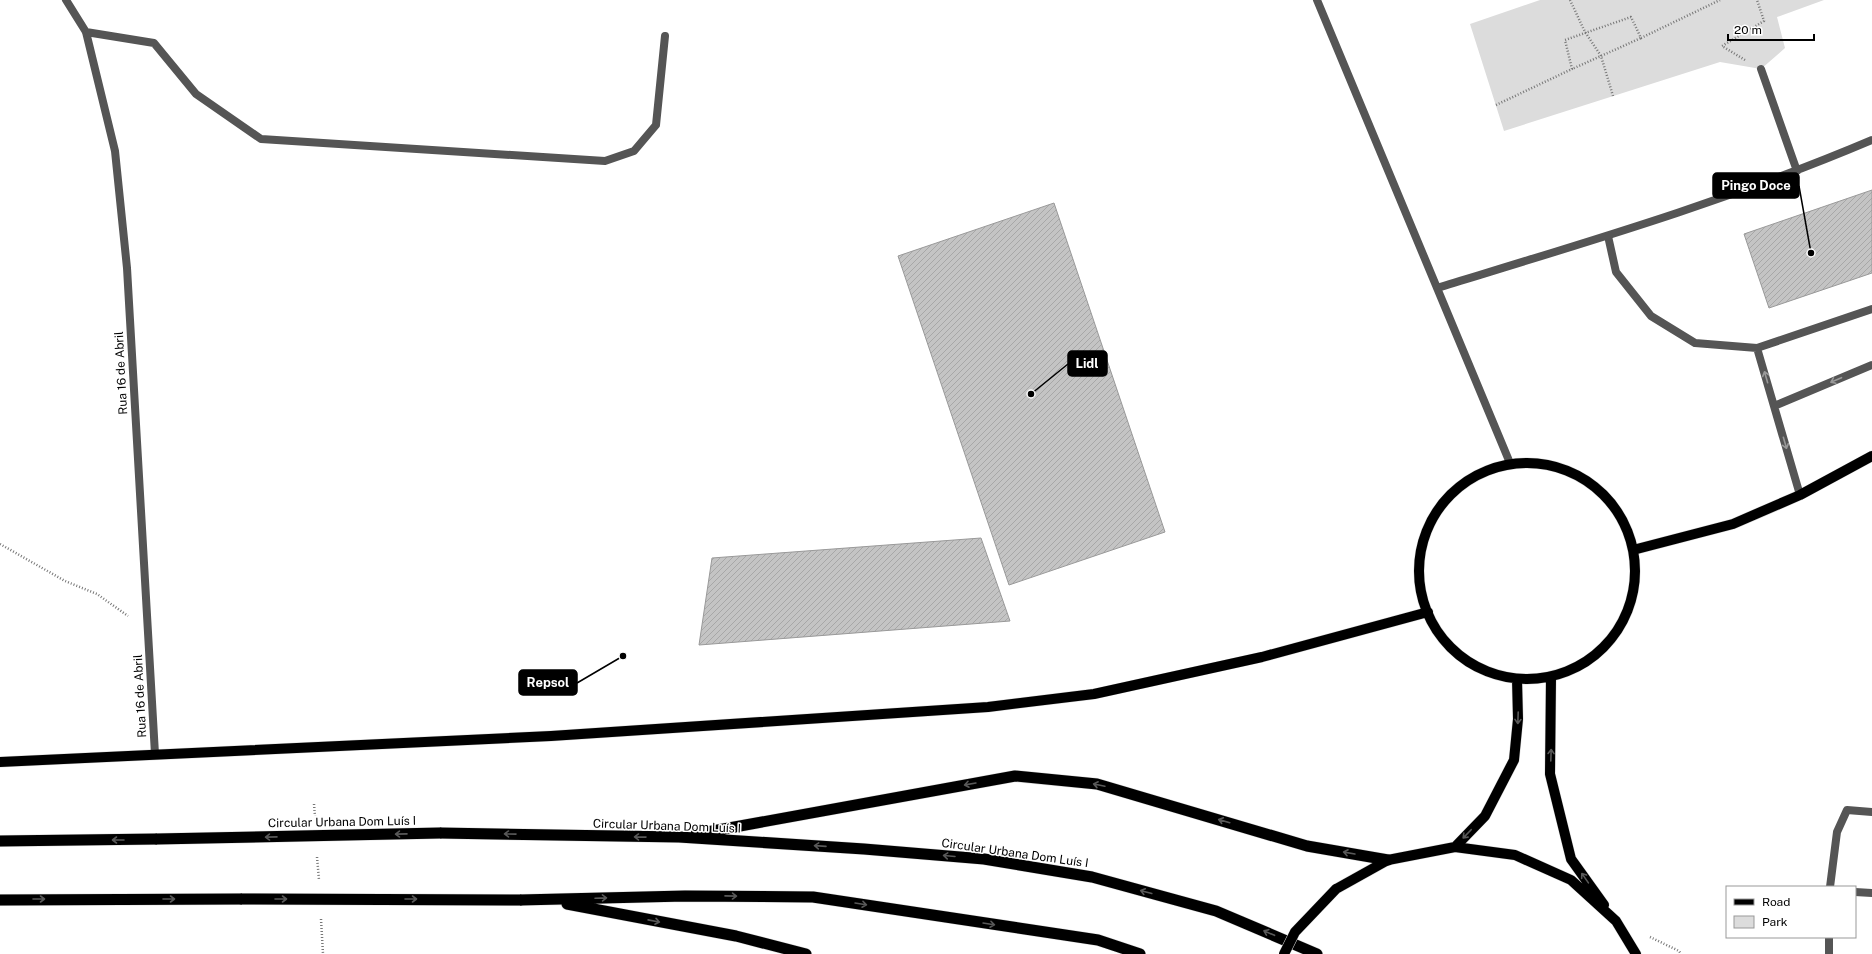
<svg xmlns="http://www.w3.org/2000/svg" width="1872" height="954" font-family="'Public Sans',sans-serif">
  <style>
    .green { fill: #dcdcdc }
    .building { fill: url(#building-hatch); stroke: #999 }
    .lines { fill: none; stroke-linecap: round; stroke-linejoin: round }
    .primary-casing { stroke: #dbdbdb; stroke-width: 11 }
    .trunk-casing { stroke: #dbdbdb; stroke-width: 12 }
    .path { stroke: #777; stroke-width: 2.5; stroke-dasharray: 1 2; stroke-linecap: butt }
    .service { stroke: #555; stroke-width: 8 }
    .minor { stroke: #555; stroke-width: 8 }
    .primary { stroke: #000; stroke-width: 10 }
    .trunk { stroke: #000; stroke-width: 11 }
    .primary-bridge-casing { stroke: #dbdbdb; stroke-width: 11; stroke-linecap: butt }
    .trunk-bridge-casing { stroke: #dbdbdb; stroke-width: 12; stroke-linecap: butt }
    .primary-bridge { stroke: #000; stroke-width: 10 }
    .trunk-bridge { stroke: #000; stroke-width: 11 }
    .oneway { stroke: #999 }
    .oneway2 { stroke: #595959 }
    .labels { text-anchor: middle; stroke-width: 3; stroke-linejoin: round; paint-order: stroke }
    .street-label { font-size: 12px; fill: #000; stroke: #fff }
    .leader { fill: none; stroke: #000; stroke-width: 1.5 }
    .callout-dot { fill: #000; stroke: #fff; stroke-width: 1.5 }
    .callout { fill: #000; stroke: #000; stroke-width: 1.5 }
    .callout-label { font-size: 13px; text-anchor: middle; font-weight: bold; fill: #fff }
  </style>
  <defs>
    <pattern id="building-hatch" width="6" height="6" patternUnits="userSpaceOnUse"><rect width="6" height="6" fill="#c4c4c4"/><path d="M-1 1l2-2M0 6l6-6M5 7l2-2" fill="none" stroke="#a7a7a7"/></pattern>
  </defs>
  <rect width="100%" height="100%" fill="#fff"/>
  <!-- green -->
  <path class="green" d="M1540,0h284l-47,17 8,31 -24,21 -41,-7 -216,69 -34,-107z"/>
  <!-- building -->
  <path class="building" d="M1872,190v83l-103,35 -25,-74z
    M1054,203l111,329 -156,53 -111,-329z
    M981,538l29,83 -311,24 13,-87z"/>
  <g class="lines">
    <!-- primary casing -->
    <g class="primary-casing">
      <path id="primary" d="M1419 571a108 108 0 1 1 216 0a108 108 0 1 1-216 0Z
        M1633,550l100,-26 67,-29 72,-39
        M1551,677l-1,97 21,85 33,46
        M0,762l551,-26 437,-29 106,-13 168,-37 166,-45
        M1455,847l30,-31 29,-56 4,-41 -1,-40
        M1336,889l52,-29 67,-13 60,8 56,25 45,41 20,33"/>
    </g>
    <!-- trunk casing -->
    <g class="trunk-casing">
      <path id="trunk" d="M440,833l239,4 185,12 120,10 108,18 124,34 101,43
        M696,834l319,-58 82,8 210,62 81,14
        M0,841l157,-2
        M0,900l242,-1
        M520,900l165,-4 128,1 285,43 42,14
        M567,904l169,32 70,18"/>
    </g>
    <!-- path -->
    <path class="path" d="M1570,0l15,32 16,24 -29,13
      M1745,60l-23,-14 42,-25 -7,-21
      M1613,96l-12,-40 40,-18
      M1496,105l76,-36 -7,-29 66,-23 10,21 79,-38
      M0,544l65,37 32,13 31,22
      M314,804l1,12
      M317,857l2,23
      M321,919l2,35
      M1650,937l29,14 2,3"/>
    <!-- service -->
    <path class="service" d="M1608,236l8,36 35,44 44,27 62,5 115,-39
      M1757,348l43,147
      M1774,406l98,-41
      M1830,887l7,-55 10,-22 25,2
      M1855,892l17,1
      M1829,937v17"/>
    <!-- minor -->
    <path class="minor" d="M66,0l20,32 29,119 12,117 28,486
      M1317,0l193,463
      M86,32l68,11 42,51 65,45 344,22 29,-10 22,-26 9,-89
      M1761,69l36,102
      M1437,288c147,-45 294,-88 435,-148"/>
    <!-- primary -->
    <use href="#primary" class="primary"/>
    <!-- trunk -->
    <use href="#trunk" class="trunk"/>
    <!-- primary-bridge casing -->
    <g class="primary-bridge-casing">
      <path id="primary-bridge" d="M1284,954l11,-22 41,-43"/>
    </g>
    <!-- trunk-bridge casing -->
    <g class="trunk-bridge-casing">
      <path id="trunk-bridge" d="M157,839l283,-6
        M242,899l278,1"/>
    </g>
    <!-- primary-bridge -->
    <use href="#primary-bridge" class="primary-bridge"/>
    <!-- trunk-bridge -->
    <use href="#trunk-bridge" class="trunk-bridge"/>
  </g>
  <!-- one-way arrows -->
  <defs><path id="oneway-shaft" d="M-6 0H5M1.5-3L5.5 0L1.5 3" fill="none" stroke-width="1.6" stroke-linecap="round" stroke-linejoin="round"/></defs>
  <g class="oneway">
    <use href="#oneway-shaft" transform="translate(1766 377) rotate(-106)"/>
    <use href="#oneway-shaft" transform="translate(1836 380) rotate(157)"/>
    <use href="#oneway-shaft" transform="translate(1785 443) rotate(74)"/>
  </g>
  <g class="oneway2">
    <use href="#oneway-shaft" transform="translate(1518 718) rotate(92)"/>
    <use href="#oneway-shaft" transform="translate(1551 755) rotate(-88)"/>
    <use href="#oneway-shaft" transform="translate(970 784) rotate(170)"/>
    <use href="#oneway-shaft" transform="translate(1099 785) rotate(-168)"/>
    <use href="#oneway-shaft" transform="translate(1224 821) rotate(-164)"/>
    <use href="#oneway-shaft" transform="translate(401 834) rotate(179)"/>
    <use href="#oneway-shaft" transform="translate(510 834) rotate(-179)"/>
    <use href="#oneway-shaft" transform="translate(1467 834) rotate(134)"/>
    <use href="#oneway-shaft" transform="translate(271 837) rotate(179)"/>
    <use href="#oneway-shaft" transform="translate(640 837) rotate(-179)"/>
    <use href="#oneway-shaft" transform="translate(118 840) rotate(180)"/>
    <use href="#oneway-shaft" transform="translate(820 846) rotate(-176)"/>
    <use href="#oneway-shaft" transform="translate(1349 853) rotate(-170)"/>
    <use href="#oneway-shaft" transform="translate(949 856) rotate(-175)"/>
    <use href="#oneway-shaft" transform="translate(1585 878) rotate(-125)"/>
    <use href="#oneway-shaft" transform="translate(1146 892) rotate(-165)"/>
    <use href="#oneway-shaft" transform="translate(731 896) rotate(1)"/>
    <use href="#oneway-shaft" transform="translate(601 898) rotate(-2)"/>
    <use href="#oneway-shaft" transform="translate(39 899)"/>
    <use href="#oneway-shaft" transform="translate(169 899)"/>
    <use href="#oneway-shaft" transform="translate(281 899)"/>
    <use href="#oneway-shaft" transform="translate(411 899)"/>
    <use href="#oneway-shaft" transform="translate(861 904) rotate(9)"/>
    <use href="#oneway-shaft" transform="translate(654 921) rotate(11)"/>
    <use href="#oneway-shaft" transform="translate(989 924) rotate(9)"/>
    <use href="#oneway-shaft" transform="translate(1269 933) rotate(-157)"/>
  </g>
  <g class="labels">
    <!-- street labels -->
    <g class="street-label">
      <text transform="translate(121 373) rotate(-93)" y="4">Rua 16 de Abril</text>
      <text transform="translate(140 696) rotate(-93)" y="4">Rua 16 de Abril</text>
      <text transform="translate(342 822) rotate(-1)" y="4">Circular Urbana Dom Luís I</text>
      <text transform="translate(667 826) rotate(2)" y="4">Circular Urbana Dom Luís I</text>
      <text transform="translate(1015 853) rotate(8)" y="4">Circular Urbana Dom Luís I</text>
    </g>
  </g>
  <!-- callouts -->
  <path class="leader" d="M1811 253L1799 186M1031 394L1068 364M623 656L577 683"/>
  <g class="callout-dot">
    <circle cx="1811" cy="253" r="4"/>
    <circle cx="1031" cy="394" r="4"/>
    <circle cx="623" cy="656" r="4"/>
  </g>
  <g class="callout">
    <rect x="1713" y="173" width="86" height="25" rx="4"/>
    <rect x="1068" y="351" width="39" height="25" rx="4"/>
    <rect x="519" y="670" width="58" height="25" rx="4"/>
  </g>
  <g class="callout-label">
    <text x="1756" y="190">Pingo Doce</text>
    <text x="1087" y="368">Lidl</text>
    <text x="548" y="687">Repsol</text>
  </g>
  <!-- legend -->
  <rect x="1726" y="886" width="130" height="52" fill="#ffffff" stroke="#999999"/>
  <rect x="1734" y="899" width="20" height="6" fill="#000000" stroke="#999999"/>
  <text x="1762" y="906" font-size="12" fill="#000000">Road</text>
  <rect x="1734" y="916" width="20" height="12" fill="#dcdcdc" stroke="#999999"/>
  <text x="1762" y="926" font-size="12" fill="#000000">Park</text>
  <!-- scale -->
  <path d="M1728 34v6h86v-6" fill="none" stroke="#000000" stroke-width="2"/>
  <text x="1734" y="34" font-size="12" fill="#000000" stroke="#ffffff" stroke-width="3" paint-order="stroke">20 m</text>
</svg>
